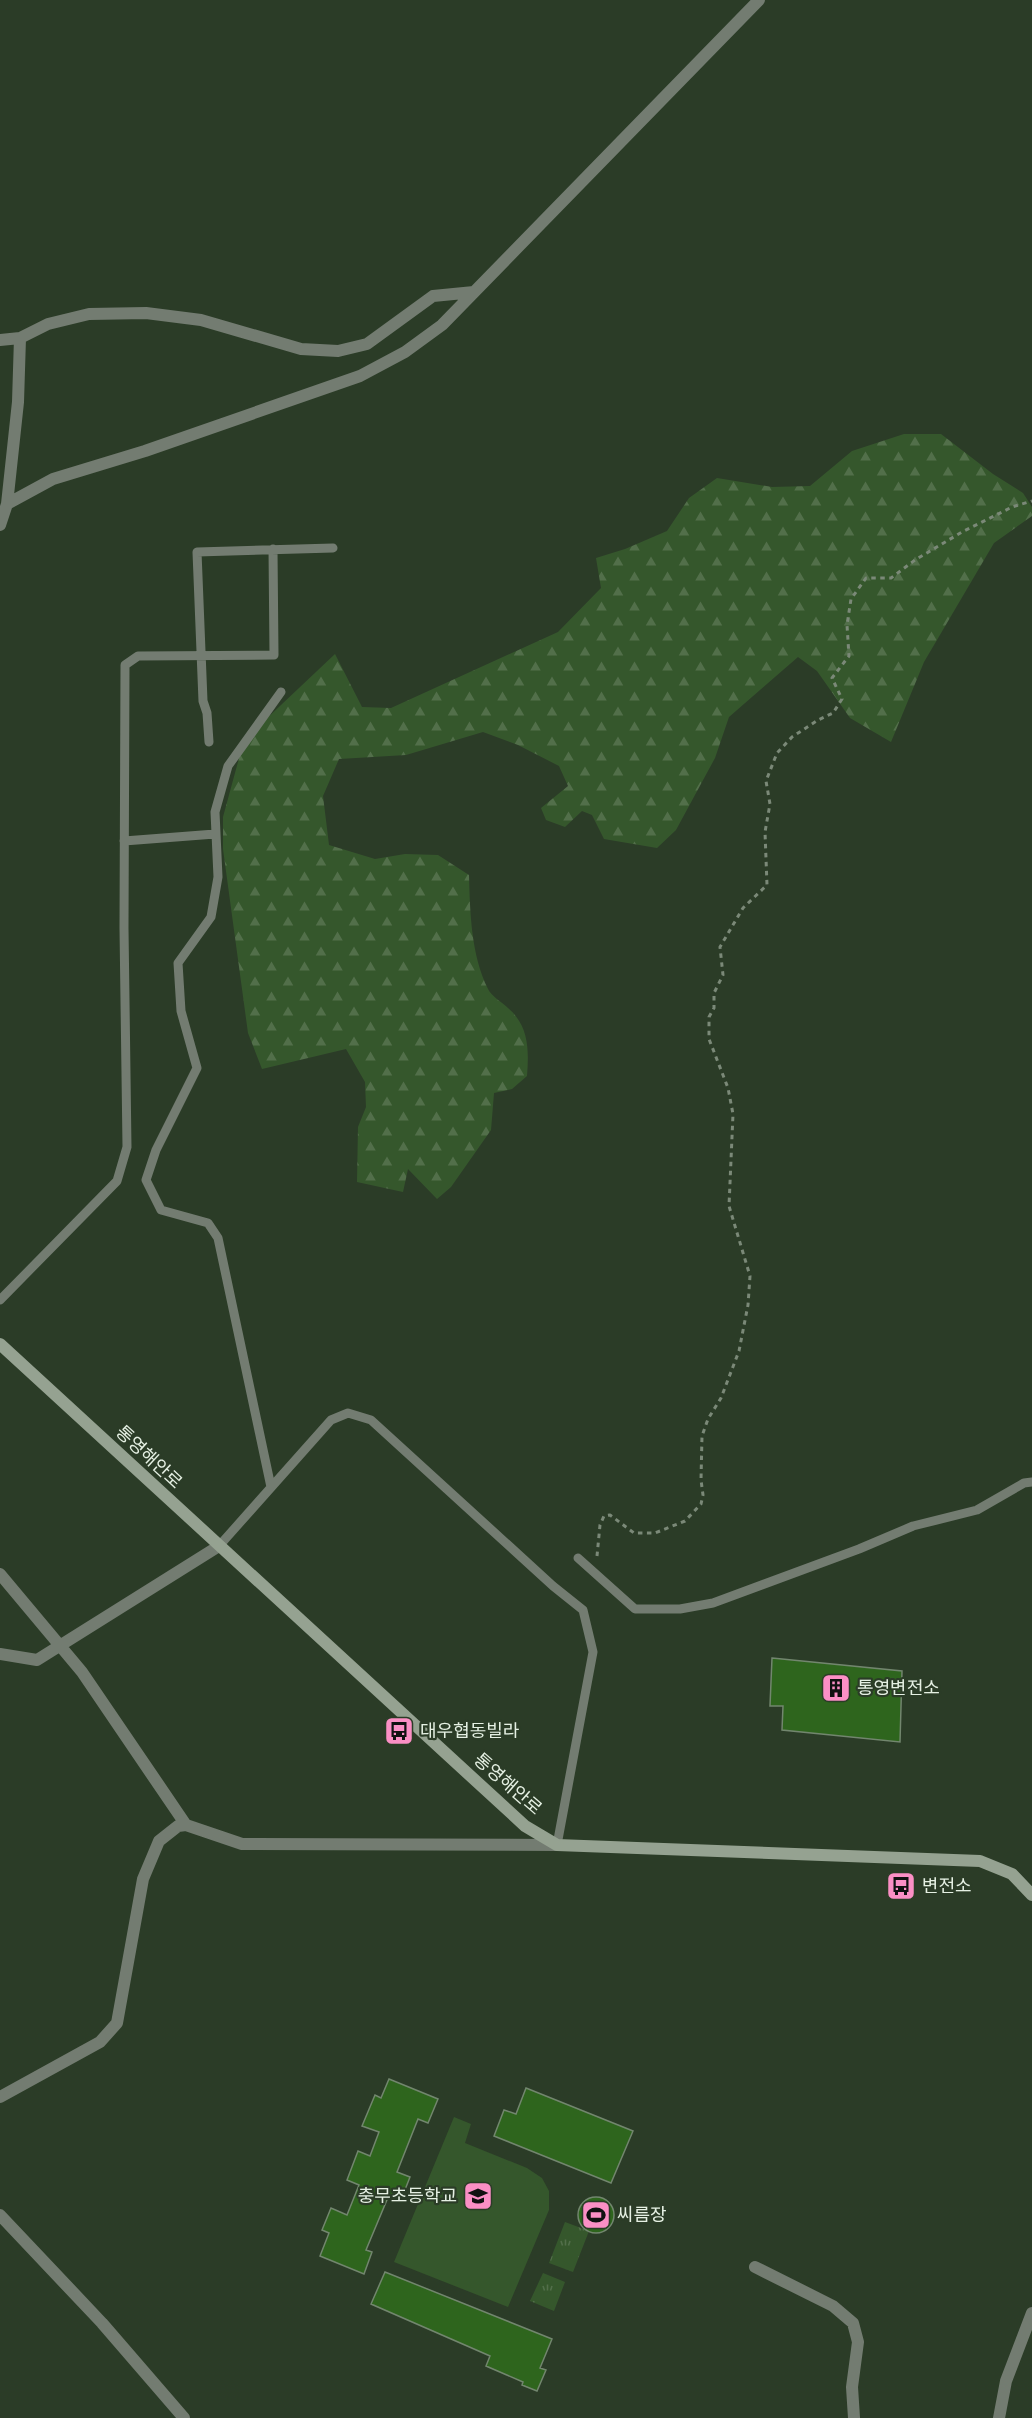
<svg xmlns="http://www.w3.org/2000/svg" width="1032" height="2418" font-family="Bitter,'Noto Sans KR',serif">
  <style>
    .forest { fill: url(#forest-firs) }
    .park { fill: url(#park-tufts) }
    .pitch { fill: #35572c }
    .building { fill: #2e651d; stroke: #72866e; stroke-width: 1.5 }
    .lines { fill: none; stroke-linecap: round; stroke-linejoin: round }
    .path { stroke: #7b8978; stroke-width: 3; stroke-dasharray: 4.5 4.5; stroke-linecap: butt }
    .lane { stroke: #737c71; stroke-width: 9 }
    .street { stroke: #737c71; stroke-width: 12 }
    .secondary { stroke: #95a291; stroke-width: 12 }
    .labels { text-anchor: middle; stroke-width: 4.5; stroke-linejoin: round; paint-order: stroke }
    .street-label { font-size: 18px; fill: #e5f0e3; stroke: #2b3c27 }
    .poi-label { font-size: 18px; fill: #e5f0e3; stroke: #2b3c27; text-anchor: start }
  </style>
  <defs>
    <pattern id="forest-firs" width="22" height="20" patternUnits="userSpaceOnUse" patternTransform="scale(1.5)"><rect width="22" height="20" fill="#35572c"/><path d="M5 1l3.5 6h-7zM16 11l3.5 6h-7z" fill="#526f4a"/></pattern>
    <pattern id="park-tufts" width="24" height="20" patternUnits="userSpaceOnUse" patternTransform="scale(1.5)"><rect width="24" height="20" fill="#35572c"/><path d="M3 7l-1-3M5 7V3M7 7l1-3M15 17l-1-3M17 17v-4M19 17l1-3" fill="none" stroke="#526f4a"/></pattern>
  </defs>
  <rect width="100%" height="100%" fill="#2b3c27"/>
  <!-- forest -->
  <path class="forest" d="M904,434h37l52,40 30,19 9,14v9l-38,27 -70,119 -33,80 -41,-24 -33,-47 -19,-14 -69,60 -14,41 -39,72 -19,18 -53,-9 -12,-24 -10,-4 -17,16 -19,-7 -5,-12 27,-22 -9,-20 -41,-21 -35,-13 -77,23 -67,4 -16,37 6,49 46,14 30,-5 33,1 31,20c1,37 2,80 19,114 3,7 14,13 20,19 21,18 21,42 19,68l-15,13 -18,4 -3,37 -40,57 -14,12 -29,-30 -5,23 -46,-10 1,-55 8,-20 -1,-25 -19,-33 -84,20 -14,-36 -25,-184v-32l21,-77 91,-86 27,53 29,1 167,-76 43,-44 -5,-30 29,-9 42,-18 22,-33 28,-20 55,9 38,-1 42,-35z"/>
  <!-- park -->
  <path class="park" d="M565,2222l24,9 -16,41 -24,-9z
    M543,2273l22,9 -11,29 -24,-10z"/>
  <!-- pitch -->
  <path class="pitch" d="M454,2117l17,7 -6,19 62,25 15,10 7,13v19l-41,97 -114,-45z"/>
  <!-- building -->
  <path class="building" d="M772,1658l130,13 -2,71 -118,-12 1,-24h-13z
    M389,2079l49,20 -10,24 -10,-4 -21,53 13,5 -9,23 -12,-5 -23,55 6,2 -8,22 -44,-18 9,-23 -7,-3 9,-22 16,7 12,-30 -12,-5 11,-29 12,5 9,-24 -17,-6 13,-31 6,3z
    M526,2088l107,43 -22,52 -117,-47 10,-26 12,4z
    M578 2215a18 18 0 1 1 36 0a18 18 0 1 1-36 0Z
    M385,2272l167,67 -12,29 6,2 -9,21 -15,-6 1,-3 -37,-16 4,-10 -119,-52z"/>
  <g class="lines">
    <!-- path -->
    <path class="path" d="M597,1556l3,-31 4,-9 6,-1 24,18h21l30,-12 16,-17 2,-9 -2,-15 1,-44 6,-17 13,-21 18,-47 9,-46 2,-29 -21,-70 4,-92 -5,-26 -19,-49v-22l5,-9v-15l9,-18 -3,-28 23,-39 24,-23 -2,-53 5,-28 -4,-23 11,-28 15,-16 26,-17 15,-7 9,-14 -10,-21 17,-22 -2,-31 4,-26 15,-21h25l24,-18 47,-28 50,-25 20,-6"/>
    <!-- lane -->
    <path class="lane" d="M209,742l-2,-29 -4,-12 -6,-149 136,-4
      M124,841l91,-7
      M0,1300l117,-119 10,-34 -3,-219 1,-263 13,-9 136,-1 -1,-106
      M271,1487l-53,-249 -10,-15 -47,-13 -15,-30 10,-30 41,-82 -16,-57 -3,-48 33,-46 7,-40 -3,-65 13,-46 53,-74
      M219,1546l112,-126 17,-7 23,7 182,166 30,24 10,42 -36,193
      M578,1558l57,51h45l33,-6 146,-54 54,-23 64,-16 47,-27 8,-1"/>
    <!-- street -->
    <path class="street" d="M0,340l20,-2 28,-14 41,-10 57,-1 55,7 100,29 37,2 29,-7 66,-48 41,-4
      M7,504l11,-102 2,-64
      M0,525l7,-21 46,-25 92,-28 215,-75 45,-24 37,-27 317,-325
      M0,1574l82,98 104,153
      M0,1654l37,6 182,-114
      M0,2097l100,-55 17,-19 26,-144 16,-38 19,-15 8,-1 56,19 315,1
      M0,2215l102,108 82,95
      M755,2267l78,39 20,17 5,19 -6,45 2,31
      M999,2418l7,-37 26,-68"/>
    <!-- secondary -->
    <path class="secondary" d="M0,1344l525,482 32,19 423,16 32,13 20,21"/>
  </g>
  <!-- icons -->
  <defs>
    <g id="building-square" transform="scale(1.5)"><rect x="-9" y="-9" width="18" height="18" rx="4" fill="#fb8fc5" stroke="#2b3c27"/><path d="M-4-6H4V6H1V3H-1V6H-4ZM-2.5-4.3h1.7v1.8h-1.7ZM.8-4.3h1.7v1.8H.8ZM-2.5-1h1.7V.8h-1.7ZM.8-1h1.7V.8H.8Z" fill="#111"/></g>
    <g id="bus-square" transform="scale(1.5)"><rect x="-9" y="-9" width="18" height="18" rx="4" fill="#fb8fc5" stroke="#2b3c27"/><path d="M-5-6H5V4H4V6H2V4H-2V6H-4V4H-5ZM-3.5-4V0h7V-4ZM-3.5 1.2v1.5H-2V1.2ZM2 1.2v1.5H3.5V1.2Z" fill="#111"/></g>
    <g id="school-square" transform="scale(1.5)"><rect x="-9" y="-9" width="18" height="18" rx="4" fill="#fb8fc5" stroke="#2b3c27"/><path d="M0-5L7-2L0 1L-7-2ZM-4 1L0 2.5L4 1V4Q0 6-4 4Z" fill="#111"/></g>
    <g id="stadium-square" transform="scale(1.5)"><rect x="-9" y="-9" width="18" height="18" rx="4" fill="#fb8fc5" stroke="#2b3c27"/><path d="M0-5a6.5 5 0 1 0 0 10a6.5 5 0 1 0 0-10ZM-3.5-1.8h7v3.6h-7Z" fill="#111"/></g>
  </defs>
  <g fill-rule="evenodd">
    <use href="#building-square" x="836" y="1688"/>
    <use href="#bus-square" x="399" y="1731"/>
    <use href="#bus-square" x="901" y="1886"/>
    <use href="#school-square" x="478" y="2196"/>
    <use href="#stadium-square" x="596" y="2215"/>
  </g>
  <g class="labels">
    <!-- street labels -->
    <g class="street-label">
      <text transform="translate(149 1457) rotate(43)" y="6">통영해안로</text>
      <text transform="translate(508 1784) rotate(41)" y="6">통영해안로</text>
    </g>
    <!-- poi labels -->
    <g class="poi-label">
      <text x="857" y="1694">통영변전소</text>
      <text x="420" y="1737">대우협동빌라</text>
      <text x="922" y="1892">변전소</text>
      <text x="457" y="2202" text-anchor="end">충무초등학교</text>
      <text x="617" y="2221">씨름장</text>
    </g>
  </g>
</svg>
